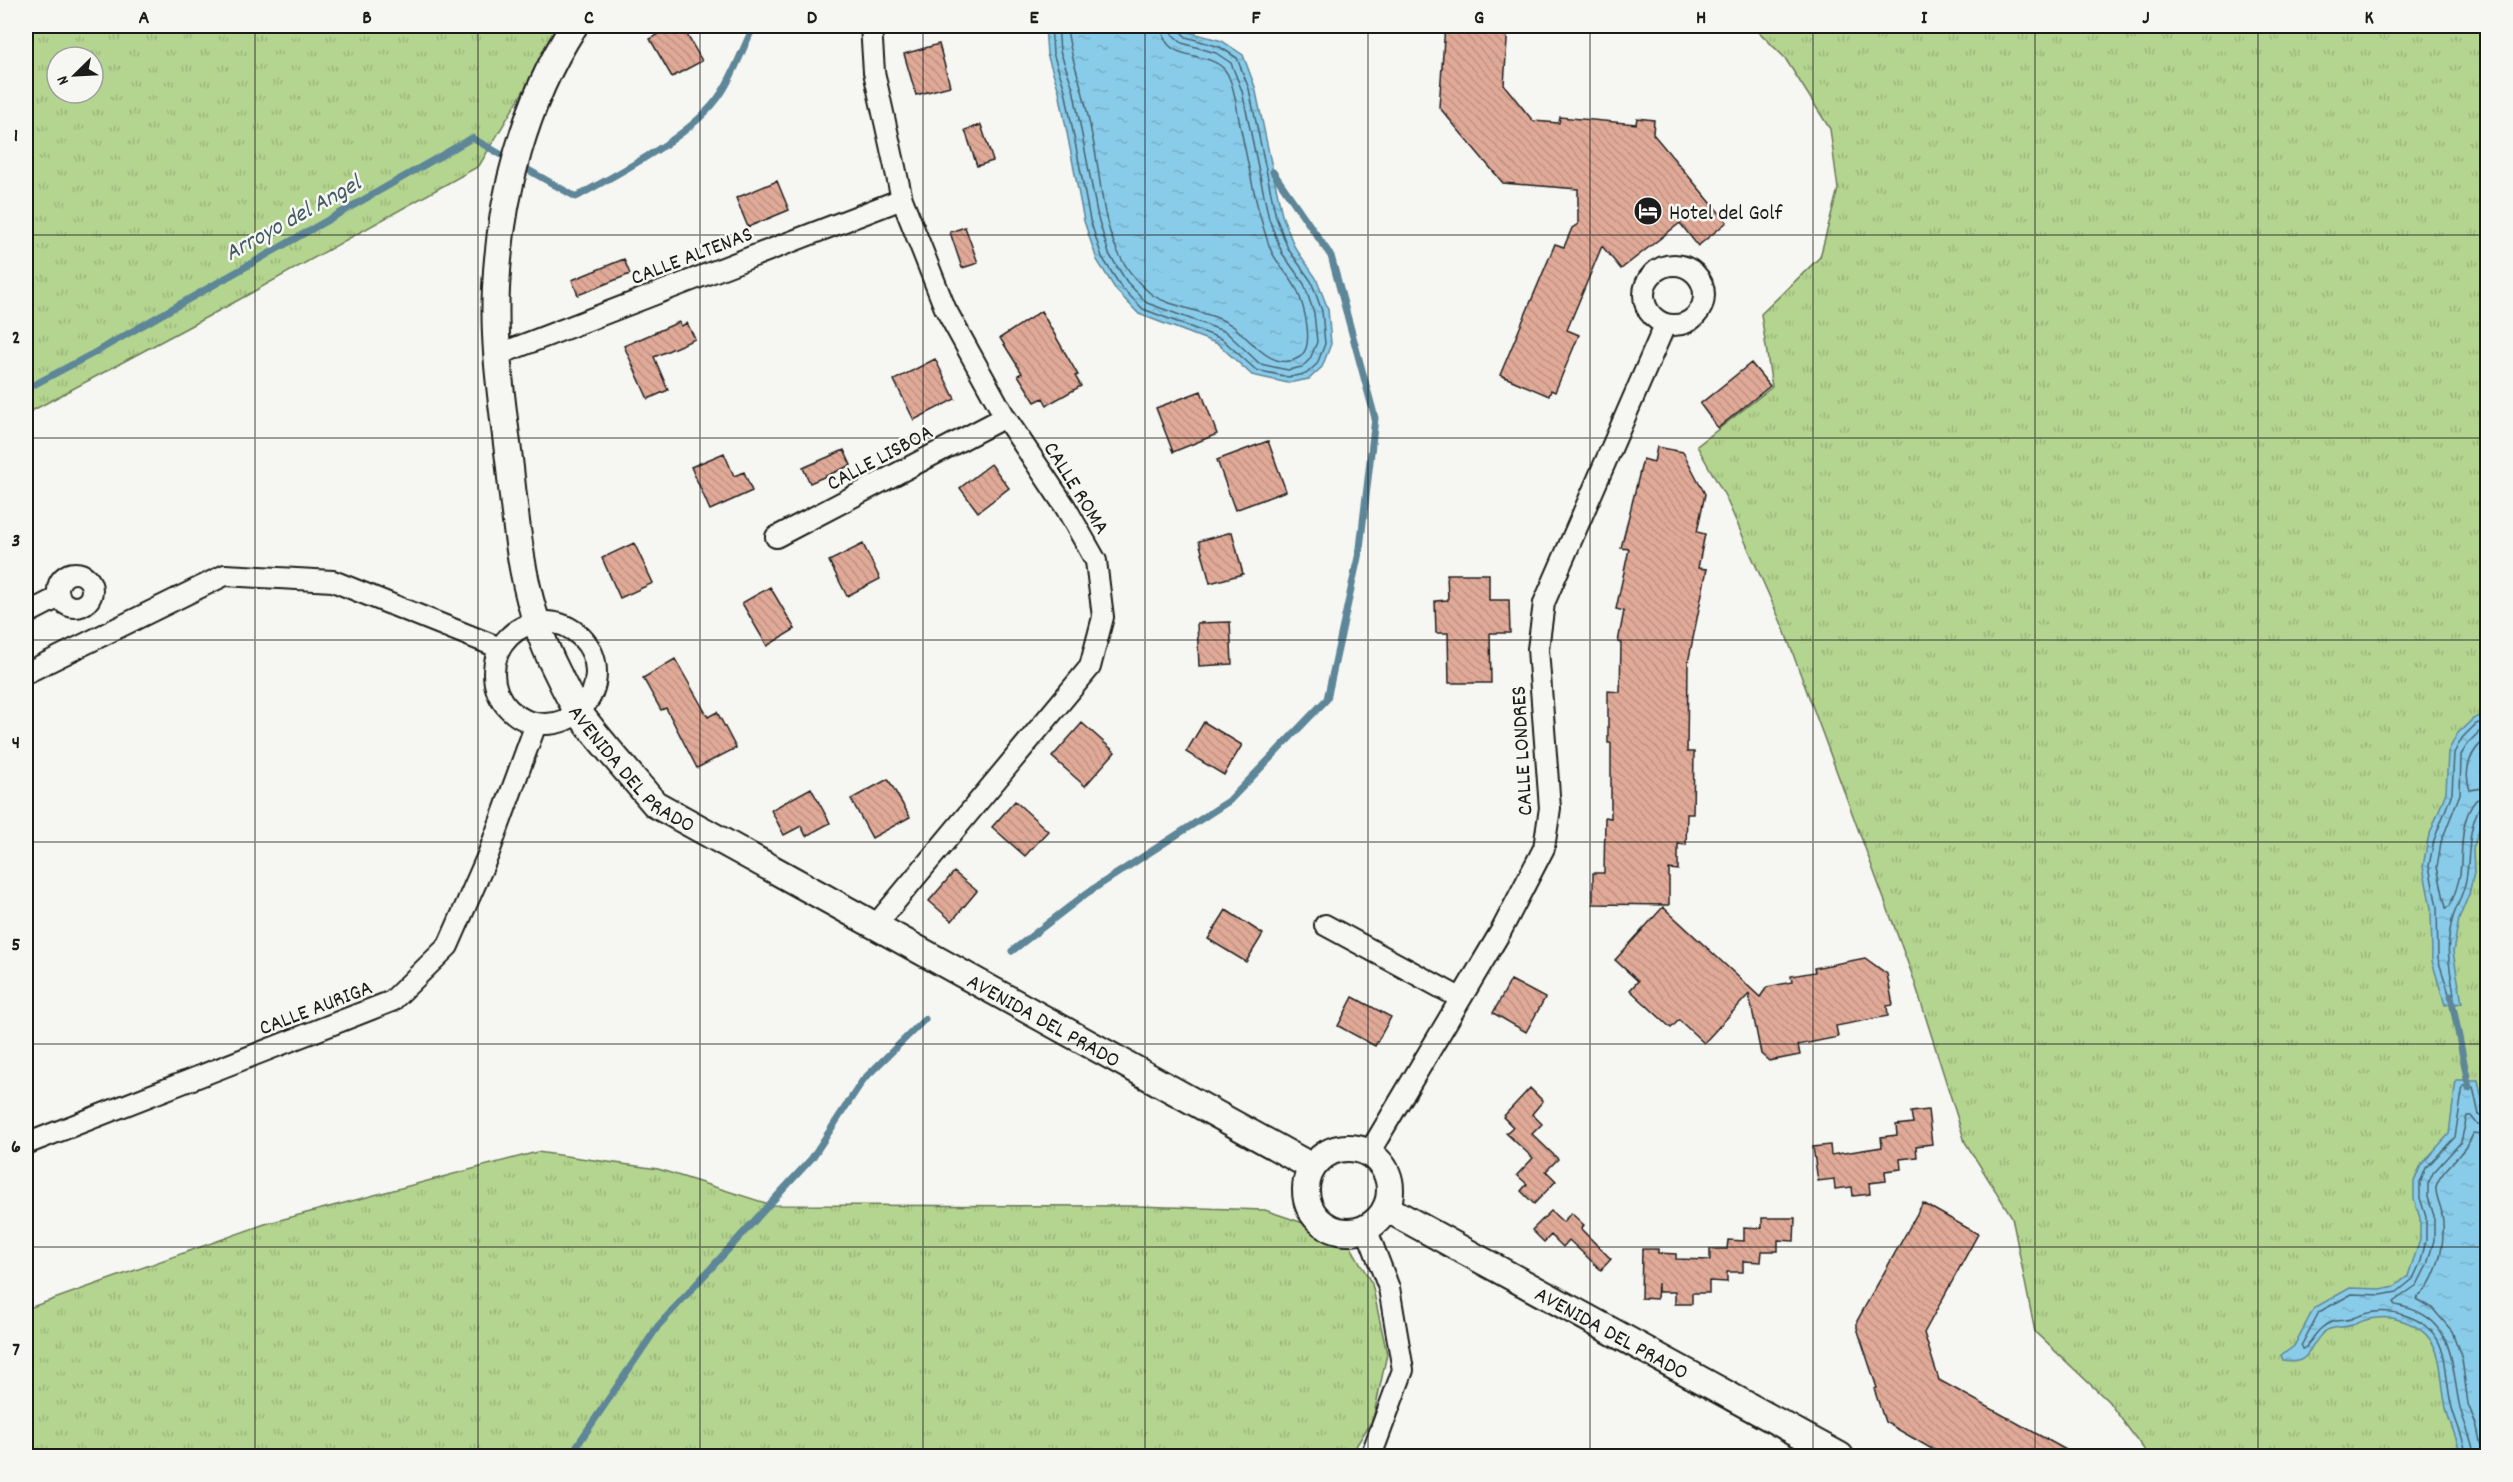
<svg xmlns="http://www.w3.org/2000/svg" width="2513" height="1482" font-family="Dekko,sans-serif">
  <style>
    .grass { fill: url(#grass-tufts); stroke: #687856; stroke-width: 1.5; fill-rule: evenodd }
    .water { fill: url(#water-ripples); stroke: #5d8698; stroke-width: 1.5 }
    .lines { fill: none; stroke-linecap: round; stroke-linejoin: round }
    .shore { stroke: #48626e; stroke-width: 1.5 }
    .stream { stroke: #5d8698; stroke-width: 7 }
    .building { fill: url(#building-back-hatch); stroke: #1c1c1c; stroke-width: 1.5 }
    .minor-casing { stroke: #1c1c1c; stroke-width: 24 }
    .tertiary-casing { stroke: #1c1c1c; stroke-width: 30 }
    .minor { stroke: #f6f6f2; stroke-width: 20 }
    .tertiary { stroke: #f6f6f2; stroke-width: 26 }
    .grid { fill: none; stroke: #1c1c1c; stroke-width: 1.5; stroke-opacity: 0.55 }
    .labels { text-anchor: middle; stroke-width: 5; stroke-linejoin: round; paint-order: stroke }
    .poi-label { font-size: 22px; fill: #1c1c1c; stroke: #f6f6f2; text-anchor: start }
    .street-label { font-size: 22px; fill: #1c1c1c; stroke: #f6f6f2 }
    .water-label { font-size: 24px; font-style: italic; fill: #425a64; stroke: #f6f6f2 }
    .neatline { fill: none; stroke: #1c1c1c; stroke-width: 2 }
    .grid-label { font-size: 20px; text-anchor: middle; font-weight: bold; fill: #1c1c1c }
  </style>
  <defs>
    <pattern id="grass-tufts" width="24" height="20" patternUnits="userSpaceOnUse" patternTransform="scale(1.5)"><rect width="24" height="20" fill="#b4d58f"/><path d="M3 7l-1-3M5 7V3M7 7l1-3M15 17l-1-3M17 17v-4M19 17l1-3" fill="none" stroke="#9ab67b"/></pattern>
    <pattern id="water-ripples" width="26" height="14" patternUnits="userSpaceOnUse" patternTransform="scale(1.5)"><rect width="26" height="14" fill="#89ccea"/><path d="M2 4q2-2 4 0t4 0M15 11q2-2 4 0t4 0" fill="none" stroke="#76afc8"/></pattern>
    <pattern id="building-back-hatch" width="6" height="6" patternUnits="userSpaceOnUse" patternTransform="scale(1.5)"><rect width="6" height="6" fill="#e1aa98"/><path d="M-1 5l2 2M0 0l6 6M5-1l2 2" fill="none" stroke="#c09282"/></pattern>
  </defs>
  <rect width="100%" height="100%" fill="#f6f6f2"/>
  <filter id="ink" filterUnits="userSpaceOnUse"><feTurbulence type="fractalNoise" baseFrequency=".0167" numOctaves="2"/><feDisplacementMap in="SourceGraphic" scale="12" xChannelSelector="R" yChannelSelector="G"/><feConvolveMatrix kernelMatrix="1 2 1 2 8 2 1 2 1" color-interpolation-filters="sRGB"/></filter>
  <g filter="url(#ink)">
    <!-- grass -->
    <path class="grass" d="M26,26h536l-83,140 -246,137 -207,111zM57,57h36v36h-36z
      M1753,26h734v1430h-338l-41,-55 -73,-69 -23,-115 -47,-75 -52,-165 -130,-350 -58,-131 -28,-50 75,-59 -11,-73 59,-57 18,-68 -8,-60 -45,-71z
      M537,1152l121,17 114,36 364,1 129,4 44,15 41,20 22,39 15,70 -14,65 -23,37h-1324v-147l239,-85z"/>
    <!-- water -->
    <path class="water" d="M1045,26h137l7,6 33,9 21,14 12,32 27,128 12,31 22,32 12,31 3,35 -9,23 -13,12 -21,4 -36,-8 -34,-31 -79,-30 -23,-24 -19,-30 -13,-39 -25,-130 -12,-37z
      M2487,713v90l-14,46 1,24 -5,21 -10,25 -6,33 9,51 -17,2 -13,-44 -1,-53 -8,-41 5,-28 18,-47 2,-40 9,-18 16,-15z
      M2456,1080h22l9,43v333h-26c-3,-16 -11,-31 -15,-48 -8,-37 1,-72 -43,-87 -17,-6 -32,-4 -48,3 -10,5 -22,1 -31,8 -16,13 -12,34 -41,29l-2,-5 13,-10 20,-38 36,-20 31,1 14,-3 13,-10 12,-36v-22l-6,-19v-17l7,-17 28,-31z"/>
    <g class="lines">
      <!-- shore -->
      <path class="shore" d="M1051,26l2,27 12,37 25,130 12,37 19,30 22,22 79,30 34,31 32,7 18,-3 11,-10 8,-20 -3,-33 -11,-30 -23,-32 -12,-32 -27,-128 -12,-31 -17,-11 -34,-10 -6,-6 -1,-5
        M1058,26l2,25 13,37 25,130 11,36 18,28 20,21 79,29 34,32 28,6 14,-3 8,-8 7,-17 -3,-29 -10,-29 -22,-31 -13,-34 -27,-128 -11,-28 -15,-10 -34,-10 -9,-8 -2,-9
        M1067,26c2,25 8,37 14,61 5,17 8,35 12,53 8,36 8,77 24,110 7,16 20,32 33,43 18,15 64,18 84,34 17,13 39,45 64,31 19,-10 5,-54 -1,-68 -7,-15 -21,-26 -27,-42 -14,-39 -21,-81 -30,-123 -3,-14 -6,-45 -16,-56 -18,-20 -61,-5 -62,-43
        M2488,720l-12,4 -14,14 -8,15 -2,40 -18,47 -5,26 8,41 1,52 12,38 4,-3c-5,-28 -9,-49 -1,-77 5,-15 13,-28 14,-44 3,-24 1,-44 13,-67l8,-3
        M2488,728l-8,3 -11,11 -8,13 -1,39 -19,48 -4,25 9,41 4,-2c4,-10 8,-20 10,-32 3,-24 -1,-54 16,-74l12,-4
        M2488,738c-18,11 -25,33 -18,52l18,-3
        M2466,1456c-1,-17 -10,-32 -14,-48 -10,-38 1,-76 -45,-92 -19,-7 -36,-6 -54,2 -6,3 -11,2 -18,3 -15,4 -21,15 -29,27l-4,1 -1,-3 18,-34 33,-18 29,1 16,-3 16,-13 8,-18 5,-21v-23l-6,-19v-15l6,-15 29,-31 8,-51 10,1 6,28 9,4
        M2474,1456c-1,-18 -12,-35 -15,-53 -9,-46 -5,-88 -64,-98l-2,-3 24,-17 10,-20 7,-25v-24l-6,-19v-13l5,-11 28,-31 6,-26h4l7,9 10,2
        M2483,1456l-6,-29 -9,-23 -6,-45 -10,-28 -19,-22 -17,-10c3,-3 7,-6 9,-9 15,-20 21,-53 17,-76 -1,-9 -7,-18 -6,-27 3,-16 30,-33 37,-53l15,2"/>
      <!-- stream -->
      <path class="stream" d="M26,389l68,-36 378,-215 104,59c43,-24 120,-63 146,-105 13,-20 21,-45 32,-66
        M1012,951l75,-58 142,-92 98,-102 33,-151 15,-130 -44,-162 -58,-84
        M2451,996l18,92
        M570,1456l88,-130 154,-168 51,-78 62,-61"/>
    </g>
    <!-- building -->
    <path class="building" d="M673,26h9l20,35 -30,16 -22,-38z
      M1445,26h63l-4,59 29,36 26,2 1,-6 76,7 1,-6 17,2 -1,14 74,88 -29,24 -18,-23 -59,46 -19,-23 -35,84 12,5 -24,57 -4,-2 -2,6 -49,-21 55,-131 9,3 8,-19 6,-4v-35l-75,-6 -64,-76z
      M939,44l11,42 -34,9 -12,-41z
      M981,125l12,36 -16,5 -12,-36z
      M777,181l12,29 -41,17 -12,-29z
      M965,227l13,36 -16,5 -12,-36z
      M624,259l6,15 -52,21 -6,-15z
      M1041,311l37,64 -3,1 6,10 -34,19 -4,-7 -8,4 -17,-27 4,-2 -22,-35z
      M679,322l2,4 6,-3 8,16 -41,18 14,33 -20,9 -24,-53z
      M935,359l20,40 -41,21 -20,-40z
      M1751,363l19,23 -52,42 -18,-24z
      M1201,391l16,43 -44,18 -17,-44z
      M1268,441l18,50 -51,19 -18,-50z
      M1657,447l26,5 22,42 -8,38 8,2 -7,34 9,1 -19,94 -1,89h7l-1,62h-6l-1,31 -8,-1v26l-9,-1v36l-76,-1v-31h11l1,-56 6,1v-75h-3v-52l12,1 1,-49 -3,-1 6,-31 -8,-2 13,-60 -8,-1 22,-89 11,3z
      M844,450l7,15 -41,18 -7,-15z
      M724,453l10,23 10,-4 8,19 -42,19 -19,-43z
      M991,464l18,24 -31,24 -18,-24z
      M1232,532l11,42 -33,9 -11,-42z
      M634,543l19,40 -33,15 -18,-40z
      M863,544l17,35 -33,17 -18,-35z
      M1447,574h42v26h20l1,33h-20l1,50h-42l-1,-50h-12l-1,-32 13,-1z
      M770,587l25,42 -28,17 -25,-43z
      M1230,622l2,42 -33,2 -2,-43z
      M675,659l33,58 9,-5 19,36 -39,20 -31,-60 -5,2 -18,-32z
      M1204,722l38,23 -18,30 -38,-23z
      M1082,723l33,29 -30,34 -33,-29z
      M888,779l22,38 -38,21 -21,-39z
      M811,788l19,35 -24,13 -5,-10 -17,9 -13,-25z
      M1015,801l33,30 -23,25 -33,-29z
      M954,872l23,19 -25,30 -23,-20z
      M1663,907l97,90 7,-10 25,-5 -1,-6 24,-4 -1,-4 51,-10 22,16 6,31 -6,1 1,10 -52,10 2,11 -40,8 2,10 -31,6 -8,-7 -12,-60 -45,49 -25,-23 -8,8 -41,-38 8,-9 -23,-21z
      M1226,910l37,24 -17,28 -38,-23z
      M1511,980l34,18 -19,34 -33,-19z
      M1353,997l38,20 -16,29 -37,-20z
      M1530,1088l13,13 -11,13 10,10 -10,10 26,25 -12,12 10,10 -22,23 -13,-13 6,-7 -10,-9 16,-17 -27,-25 7,-6 -10,-10z
      M1928,1110l4,34 -16,2 1,11 -17,2 1,10 -16,2 1,10 -17,2 1,11 -17,2 -1,-9 -17,2 -1,-10 -16,2 -5,-34 17,-2 1,10 51,-8 -1,-10 16,-2 -1,-10 17,-2 -2,-11z
      M1923,1203l55,31 -54,99 15,47 138,76h-133l-59,-34 -11,-33 3,-1 -20,-60v-7z
      M1551,1211l12,11 8,-9 13,12 -3,4 30,30 -10,11 -32,-30 -6,7 -12,-12 -7,7 -12,-12z
      M1762,1218h33l-1,23 -16,-1v11h-16l-1,11 -18,-1v11h-16v10l-18,-1v12h-17v11h-17v-12h-17v-9l-1,16 -16,-1 1,-49h16v4l18,1v5l34,1v-11h17l1,-9 16,1v-14l18,1z"/>
    <g class="lines">
      <!-- minor casing -->
      <g class="minor-casing">
        <path id="minor" d="M871,26l3,46 28,127 43,109 60,109 61,91 30,53 7,56 -13,50 -215,259
          M1644 295a30 30 0 1 1 60 0a30 30 0 1 1-60 0Z
          M497,355l405,-156
          M776,537l229,-120
          M58 590a17 17 0 1 1 34 0a17 17 0 1 1-34 0Z
          M26,614l33,-17
          M494 673a51 51 0 1 1 102 0a51 51 0 1 1-102 0Z
          M26,673l199,-98 108,6 167,67
          M1325,925l135,73
          M26,1144l366,-143 56,-55 40,-91 48,-131
          M1369,1153l132,-222 43,-83 6,-40 -12,-159 6,-46 121,-278
          M1366,1228l23,60 14,82 -32,86"/>
      </g>
      <!-- tertiary casing -->
      <g class="tertiary-casing">
        <g id="tertiary">
          <path id="s1" d="M574,26c-49,76 -74,171 -78,262 -3,60 7,121 14,180 7,69 14,139 46,202 7,14 14,31 24,44 23,31 50,60 75,90l657,363"/>
          <circle cx="1348" cy="1190" r="42"/>
          <path id="s2" d="M1386,1208l454,248"/>
        </g>
      </g>
      <!-- minor -->
      <use href="#minor" class="minor"/>
      <!-- tertiary -->
      <use href="#tertiary" class="tertiary"/>
    </g>
  </g>
  <!-- grid -->
  <path class="grid" d="M255,26v1430M478,26v1430M700,26v1430M923,26v1430M1145,26v1430M1368,26v1430M1590,26v1430M1813,26v1430M2035,26v1430M2258,26v1430M26,235h2462M26,438h2462M26,640h2462M26,842h2462M26,1044h2462M26,1247h2462"/>
  <!-- icons -->
  <defs>
    <g id="hotel-disc" transform="scale(1.5)"><circle r="9.5" fill="#1c1c1c" stroke="#f6f6f2"/><path d="M-6-4.5h1.5V1H6V5H4.5V3h-9V5H-6ZM-4 0a1.8 1.8 0 1 1 3.6 0ZM.5 0V-2.5h3Q6-2.5 6 0Z" fill="#fff"/></g>
  </defs>
  <g fill-rule="evenodd">
    <use href="#hotel-disc" x="1648" y="211"/>
  </g>
  <g class="labels">
    <!-- poi labels -->
    <g class="poi-label">
      <text x="1669" y="219">Hotel del Golf</text>
    </g>
    <!-- street labels -->
    <g class="street-label">
      <text transform="translate(691 254) rotate(-21)" y="8">CALLE ALTENAS</text>
      <text transform="translate(879 456) rotate(-28)" y="8">CALLE LISBOA</text>
      <text transform="translate(1078 487) rotate(58)" y="8">CALLE ROMA</text>
      <text transform="translate(1520 751) rotate(-93)" y="8">CALLE LONDRES</text>
      <text dy="8" stroke="none"><textPath href="#s1" startOffset="792">AVENIDA DEL PRADO</textPath></text>
      <text transform="translate(315 1006) rotate(-21)" y="8">CALLE AURIGA</text>
      <text dy="8" stroke="none"><textPath href="#s1" startOffset="1278">AVENIDA DEL PRADO</textPath></text>
      <text dy="8" stroke="none"><textPath href="#s2" startOffset="258">AVENIDA DEL PRADO</textPath></text>
    </g>
    <!-- water labels -->
    <g class="water-label">
      <text transform="translate(292 217) rotate(-29)" y="8">Arroyo del Angel</text>
    </g>
  </g>
  <!-- margin -->
  <rect width="2513" height="1482" fill="none" stroke="#f6f6f2" stroke-width="66"/>
  <!-- north arrow -->
  <g transform="translate(75 75) rotate(246)"><circle r="28" fill="#f6f6f2" stroke="#9f9f9c" stroke-width="1.5"/>
  <path d="M0-4.5L10 22L0 15L-10 22Z" fill="#1c1c1c"/>
  <text y="-9" font-size="16" font-weight="bold" text-anchor="middle" fill="#1c1c1c">N</text>
  </g>
  <rect x="33" y="33" width="2447" height="1416" class="neatline"/>
  <g class="grid-label">
    <text x="144" y="23">A</text>
    <text x="367" y="23">B</text>
    <text x="589" y="23">C</text>
    <text x="812" y="23">D</text>
    <text x="1034" y="23">E</text>
    <text x="1256" y="23">F</text>
    <text x="1479" y="23">G</text>
    <text x="1701" y="23">H</text>
    <text x="1924" y="23">I</text>
    <text x="2146" y="23">J</text>
    <text x="2369" y="23">K</text>
    <text x="16" y="141">1</text>
    <text x="16" y="343">2</text>
    <text x="16" y="546">3</text>
    <text x="16" y="748">4</text>
    <text x="16" y="950">5</text>
    <text x="16" y="1152">6</text>
    <text x="16" y="1355">7</text>
  </g>
</svg>
